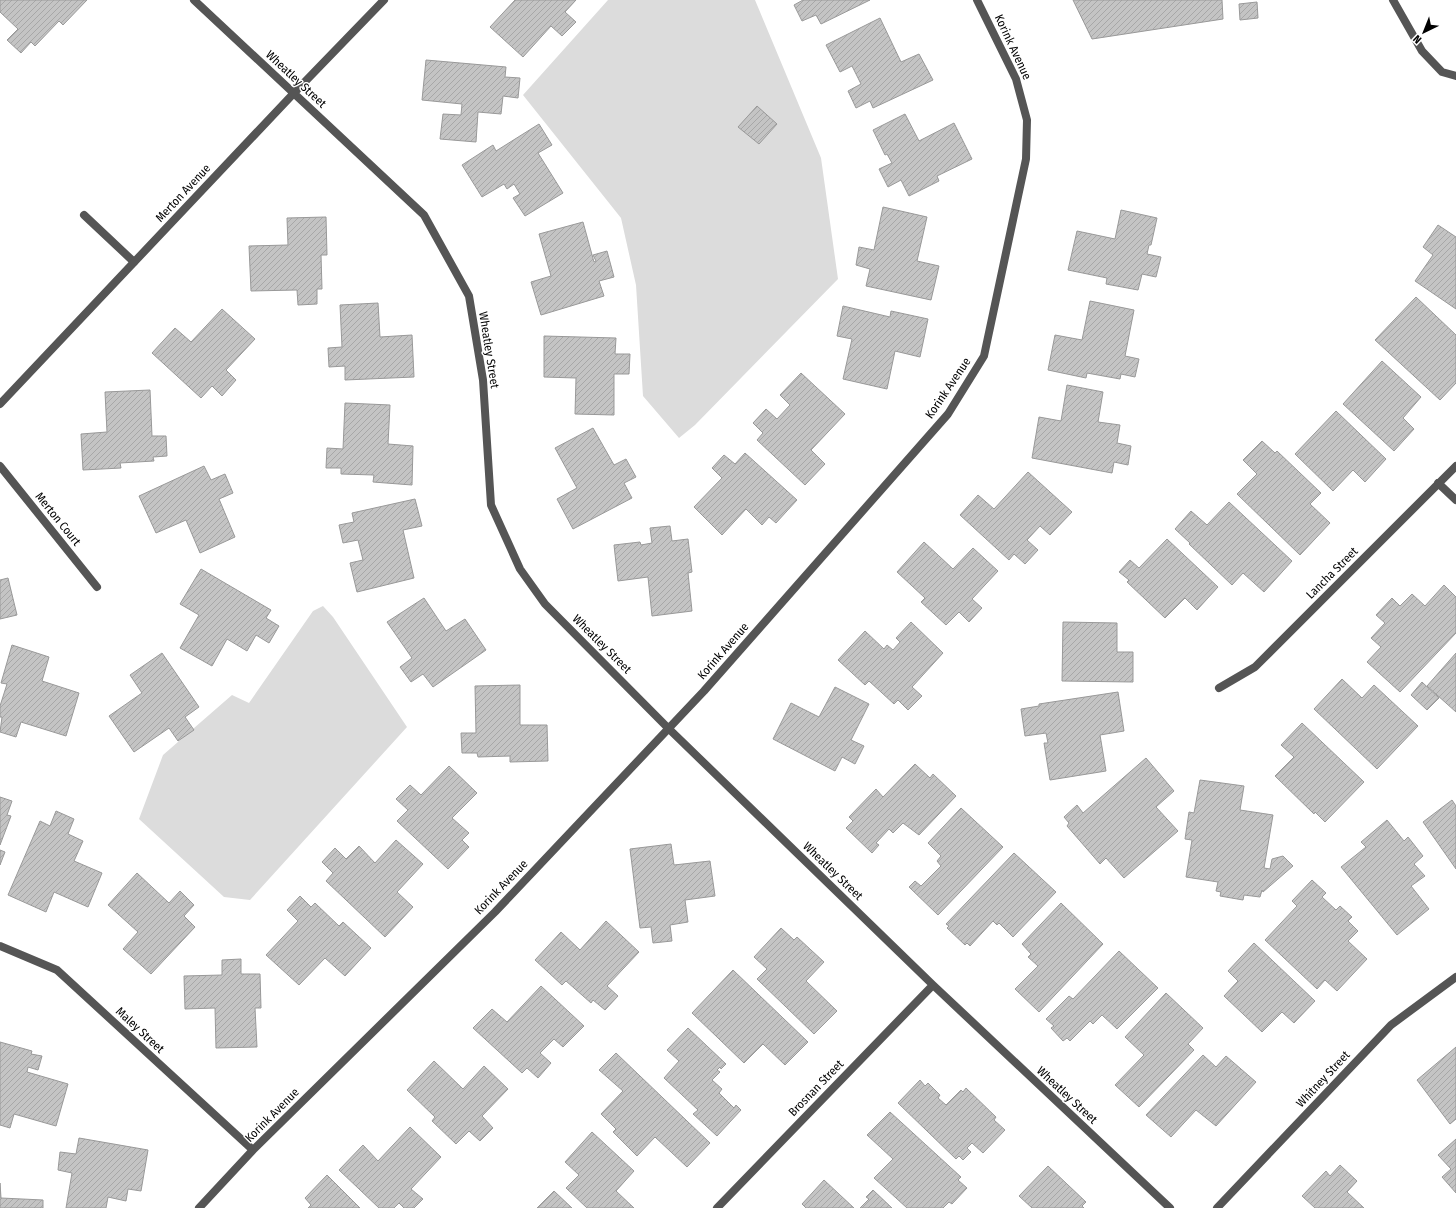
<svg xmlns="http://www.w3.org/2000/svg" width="1456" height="1208" font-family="'Fira Sans Condensed',sans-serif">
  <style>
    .park { fill: #dcdcdc }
    .building { fill: url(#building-hatch); stroke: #999 }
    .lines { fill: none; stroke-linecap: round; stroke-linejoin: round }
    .service { stroke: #555; stroke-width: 8 }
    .minor { stroke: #555; stroke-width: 8 }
    .labels { text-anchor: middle; stroke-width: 3; stroke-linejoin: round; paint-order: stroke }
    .street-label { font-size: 12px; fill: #000; stroke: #fff }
  </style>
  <defs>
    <pattern id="building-hatch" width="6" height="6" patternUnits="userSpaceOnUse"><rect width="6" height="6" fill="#c4c4c4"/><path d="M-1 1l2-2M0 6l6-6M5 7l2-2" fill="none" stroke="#a7a7a7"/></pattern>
  </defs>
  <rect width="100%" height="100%" fill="#fff"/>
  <!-- park -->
  <path class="park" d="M608,0h147l66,158 17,121 -143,146 -16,13 -36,-42 -7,-111 -15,-67 -98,-123z
    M323,606l10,11 74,110 -157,173 -26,-3 -85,-78 24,-64 69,-60 17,8 64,-92z"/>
  <!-- building -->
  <path class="building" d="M0,0h87l-24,25 -4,-4 -24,25 -4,-4 -10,11 -14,-13 11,-11 -18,-17z
    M515,0h61l-11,12 11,10 -14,14 -11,-10 -28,31 -33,-30z
    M803,0h67l-49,24 -5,-9 -14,6 -8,-16z
    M1073,0h149l1,19 -131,20z
    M1257,2l1,16 -18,2 -1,-16z
    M880,18l21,44 18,-8 14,26 -60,28 -3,-7 -14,7 -8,-17 13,-7 -9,-18 -12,6 -14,-27z
    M426,60l80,7 -1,10 15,1 -2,20 -15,-2 -2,18 -23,-2 -2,30 -36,-3 3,-25 18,1 1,-11 -40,-4z
    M757,106l20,18 -18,20 -21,-17z
    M905,114l14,27 35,-18 18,36 -35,17 2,5 -30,15 -8,-16 -13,7 -9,-18 13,-6 -5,-9 -2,1 -12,-25z
    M539,124l13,21 -14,8 25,40 -38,23 -12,-18 7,-4 -6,-10 -7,5 -3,-5 -22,13 -20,-32 31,-20 3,6z
    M883,207l44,10 -10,44 22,5 -8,34 -65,-14 4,-17 -14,-4 3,-18 15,3z
    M1121,210l36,8 -6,27h-2l-2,9 14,3 -5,20 -14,-3 -4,16 -32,-6 1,-6 -39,-8 9,-39 38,8z
    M326,217l1,38h-6l1,34h-5v15l-19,1 -1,-15 -46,1 -2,-45 39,-1 -1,-27z
    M583,222l11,40 2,-1 -3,-6 14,-4 7,26 -15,4 5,15 -63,19 -10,-33 20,-6 -12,-42z
    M1438,225l18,12v72l-41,-28 18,-26 -10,-8z
    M1416,297l40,38v48l-16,17 -65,-60z
    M1090,301l44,9 -9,46 14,3 -4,18 -14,-3 -1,5 -33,-6 -1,5 -38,-8 7,-35 27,5z
    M378,303l2,34 32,-2 2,42 -69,3v-14l-16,1 -1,-19 14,-1 -2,-42z
    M843,306l47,11 1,-6 37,8 -8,38 -25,-6 -8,38 -44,-10 9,-40 -15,-3z
    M222,309l33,30 -29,31 10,10 -14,16 -10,-10 -11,12 -49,-45 23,-25 16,14z
    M544,336l72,2 -1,16h15l-1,20h-15v41l-39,-1 1,-36 -32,-1z
    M1382,361l39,36 -18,21 11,11 -20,22 -51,-47z
    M801,373l44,41 -34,36 14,14 -20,21 -48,-45 6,-7 -10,-10 13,-14 11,10 13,-14 -10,-10z
    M1067,385l36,7 -5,30 22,3 -3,18 14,3 -3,19 -14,-3 -2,11 -80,-15 7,-41 22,4z
    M150,390l2,46h14l1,20 -14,1 1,4 -34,2 1,5 -38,2 -2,-36 26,-2 -2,-40z
    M345,403l45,2 -2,39 25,2 -1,39 -39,-3 1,-7 -33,-1v-6h-15l1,-20 16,1z
    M1336,411l50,48 -21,23 -12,-12 -20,21 -38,-37z
    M593,428l21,37 12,-6 10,18 -12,6 8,15 -59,31 -16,-30 20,-11 -22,-40z
    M1262,441l13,12 2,-2 44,42 -11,11 20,19 -30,32 -63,-61 20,-20 -14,-14z
    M745,453l52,47 -21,23 -7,-6 -7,8 -16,-16 -24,26 -28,-28 28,-29 -10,-10 12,-13 11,9z
    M204,466l7,14 14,-6 8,19 -14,6 16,38 -35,16 -14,-33 -30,13 -17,-37z
    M1028,472l44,40 -22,23 -10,-9 -13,14 11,10 -13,14 -11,-10 -5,6 -49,-45 18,-20 16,14z
    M415,499l7,27 -19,4 11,48 -57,14 -7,-29 13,-3 -5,-20 -15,3 -4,-18 15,-3 -2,-9z
    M1229,502l63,59 -28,31 -21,-19 -11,12 -43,-41 1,-1 -15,-14 16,-18 16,14z
    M670,526l2,15 16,-2 4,33 -4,1 4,38 -40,5 -4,-39 -30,4 -4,-36 26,-3 1,3 11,-2 -2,-15z
    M1167,539l51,48 -21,23 -12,-12 -20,20 -38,-36 2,-2 -10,-8 11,-12 9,8z
    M924,542l29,27 20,-21 25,23 -26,28 10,9 -13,14 -10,-10 -13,13 -25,-23 4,-4 -28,-26z
    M201,569l70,41 -5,8 13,8 -10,17 -13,-8 -9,16 -20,-12 -15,27 -32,-18 19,-33 -19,-11z
    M8,578l9,37 -17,4v-39z
    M1444,585l12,12v36l-56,59 -33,-30 14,-15 -10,-9 14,-15 -9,-8 16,-17 8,8 12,-12 13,12z
    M424,598l22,33 19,-12 21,31 -53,37 -10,-13 -12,8 -11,-15 12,-9 -25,-36z
    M911,622l32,31 -31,34 10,9 -14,14 -10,-10 -4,4 -25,-23 -4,4 -27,-25 27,-29 19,18 3,-4 6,5 7,-8 -4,-4z
    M1063,622l54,1v29h16v30l-71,-1z
    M12,645l37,12 -7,24 37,12 -13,43 -45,-14 -5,15 -16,-5 2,-15h-2v-11l7,-22 -6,-1z
    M162,653l37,54 -14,10 9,13 -16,11 -9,-13 -35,24 -25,-36 33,-23 -12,-18z
    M1456,653v59l-29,-26z
    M1342,679l20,19 12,-13 44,41 -41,43 -63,-60z
    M1422,682l17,16 -12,12 -16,-15z
    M520,685v40h27l1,36 -38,1v-6l-32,1 -1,-4h-15l-1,-20h15l-1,-47z
    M835,687l34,17 -18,36 13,6 -9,18 -13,-7 -7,14 -62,-32 18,-36 28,14z
    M1118,692l6,39 -24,4 6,36 -56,9 -6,-37h4l-2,-10 -21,3 -4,-27 18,-3v-2z
    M1302,723l62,59 -39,40 -10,-10 -1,2 -39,-38 19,-19 -13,-12z
    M1146,758l28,33 -18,16 22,24 -54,47 -18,-20 -6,6 -33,-38 2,-3 -5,-6 13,-12 6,8z
    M915,764l15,14 3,-4 23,22 -37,39 -16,-12 -10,10 -4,-4 -13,14 3,2 -7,8 -26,-25 7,-7 -4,-4 27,-28 7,8z
    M449,766l28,27 -25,25 17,15 -7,7 7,7 -21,22 -51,-48 11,-11 -12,-11 14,-14 11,10z
    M1200,780l44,6 -4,24 33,5 -9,53 6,1 2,-10 11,-3 10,10 -30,26 -1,-2 -2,7 -16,-2 -1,5 -23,-4 1,-4 -5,-1 2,-9 -32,-5 6,-37 -7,-1 4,-27 5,1z
    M0,797l12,4 -5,14 4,1 -11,29z
    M1452,800l4,6v63l-33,-47z
    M961,808l42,39 -65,68 -29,-28 6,-6 6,5 20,-20 -4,-5 4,-5 -13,-13z
    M56,811l18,8 -6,15 15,7 -9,20 28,12 -14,34 -34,-15 -8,20 -38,-17 32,-74 10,5z
    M1387,820l17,21 4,-4 15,19 -9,8 11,12 -14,10 18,23 -32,26 -56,-68 25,-20 -5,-5z
    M396,840l27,24 -26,28 16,15 -28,30 -59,-56 7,-8 -11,-11 13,-14 11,11 13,-13 16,17z
    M671,844l3,21 36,-4 5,35 -30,4 3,22 -18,3 2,16 -19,2 -2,-16 -11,1 -10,-79z
    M0,850l5,2 -5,13z
    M1014,853l42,39 -43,45 -14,-14 -2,2 -4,-4 -23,25 -3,-3 -2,2 -18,-17 2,-2 -3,-2z
    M137,873l32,30 11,-12 14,14 -10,11 11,11 -44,47 -28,-25 15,-17 -30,-27z
    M1312,880l14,13 -4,4 14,13 4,-4 12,11 -4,4 10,10 -10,10 19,18 -30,32 -12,-11 -8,9 -52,-49 32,-34 -5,-5z
    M300,896l11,11 4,-4 24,23 4,-4 28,26 -26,28 -20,-18 -26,27 -33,-30 32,-34 -11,-11z
    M1061,903l42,41 -64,68 -24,-23 23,-23 -10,-9 3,-3 -9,-10z
    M606,921l33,31 -32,34 11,10 -13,14 -12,-10 -2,3 -25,-22 -4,4 -27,-25 26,-28 19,18z
    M781,928l13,12 3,-3 27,25 -18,19 31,30 -23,23 -57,-55 10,-10 -13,-12z
    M1254,943l61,58 -21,22 -12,-11 -20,20 -38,-36 14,-15 -10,-10z
    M1119,951l39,37 -41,41 -15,-14 -9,9 -3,-3 -20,20 -3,-3 -4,3 -12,-13 3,-2 -8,-7 23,-23 4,3z
    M241,959v15h19l1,34h-6l2,39 -41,1 -1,-40 -30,1 -1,-33 38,-1v-15z
    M733,970l75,72 -23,23 -22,-21 -19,19 -52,-50z
    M541,986l43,40 -21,21 -9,-8 -14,14 11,10 -13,15 -11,-10 -5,5 -49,-45 19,-19 15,13z
    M1166,993l37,35 -15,16 6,6 -55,57 -24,-22 29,-30 -19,-18z
    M688,1028l38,36 -5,5 -1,-2 -3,3 3,2 -8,8 10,9 -3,4 15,15 2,-3 5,5 -24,26 -24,-22 5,-4 -34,-32 15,-17 -12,-11z
    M0,1042l32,9 -1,3 11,2 -4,14 -10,-3 -1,5 41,12 -12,42 -42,-12 -4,14 -10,-3z
    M1456,1047v72l-6,5 -33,-44z
    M616,1053l94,90 -23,24 -32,-30 -18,19 -24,-24 3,-3 -15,-15 22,-23 -24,-21z
    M1203,1055l13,12 10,-11 30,26 -40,44 -20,-16 -25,27 -25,-22z
    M434,1061l29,28 21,-23 24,23 -26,27 11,12 -13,13 -11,-10 -13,13 -24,-23 3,-4 -28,-27z
    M920,1080l5,6 3,-3 12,12 -2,3 8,7 15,-15 2,2 3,-4 30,29 -2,3 11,10 -22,23 -11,-10 -5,5 4,4 -8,8 -4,-4 -3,3 -58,-56z
    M890,1112l71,65 -3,3 9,8 -15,16 -3,-2 -6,6h-36l-33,-30 19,-19 -26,-24z
    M410,1127l31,30 -30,32 12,10 -9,9h-10l-5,-5 -5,5h-15l-40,-38 24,-25 15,16z
    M592,1132l42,39 -18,20 18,17h-47l-21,-20 13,-13 -14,-13z
    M79,1138l69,12 -7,41 -13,-2 -2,12 -18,-4 -2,11h-40l6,-35 -14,-3 2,-18 16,2z
    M1456,1139v54l-14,-16 9,-8 -13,-14z
    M1340,1165l17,16 -10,11 17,16h-49l-13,-12 24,-25 4,5z
    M1048,1166l38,36 -4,4 2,2h-52l-13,-12z
    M327,1175l33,33h-52l3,-3 -6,-7z
    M824,1180l30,28h-48l-4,-4z
    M0,1183l1,15 42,2v8h-43z
    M873,1190l19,18h-32l9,-9 -3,-2z
    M554,1191l18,17h-35z"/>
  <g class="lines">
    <!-- service -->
    <path class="service" d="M1393,0l29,51 20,21 14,4
      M84,215l50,47"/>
    <!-- minor -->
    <path class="minor" d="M194,0l230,215 45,81 14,84 8,125 29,64 25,35 123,124 265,257 237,223
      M0,404l294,-311 90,-93
      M0,466l97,121
      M1438,483l18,17
      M1219,688l36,-21 201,-201
      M0,946l57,24 196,180
      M199,1208l54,-58 242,-238 209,-221 244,-277 36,-58 42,-197 1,-39 -11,-41 -39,-79
      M717,1208l216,-223
      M1217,1208l174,-183 65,-48"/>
  </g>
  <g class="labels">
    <!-- street labels -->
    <g class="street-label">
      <text transform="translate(1013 47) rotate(65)" y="4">Korink Avenue</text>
      <text transform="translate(296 79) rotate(43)" y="4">Wheatley Street</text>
      <text transform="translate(183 193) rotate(-47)" y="4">Merton Avenue</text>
      <text transform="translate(489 350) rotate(81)" y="4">Wheatley Street</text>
      <text transform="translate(948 388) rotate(-56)" y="4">Korink Avenue</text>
      <text transform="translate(58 519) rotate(51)" y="4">Merton Court</text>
      <text transform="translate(1332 573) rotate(-45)" y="4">Lancha Street</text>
      <text transform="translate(602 644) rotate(45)" y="4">Wheatley Street</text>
      <text transform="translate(723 651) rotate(-49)" y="4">Korink Avenue</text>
      <text transform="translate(833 871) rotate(44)" y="4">Wheatley Street</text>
      <text transform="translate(501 887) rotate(-46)" y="4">Korink Avenue</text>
      <text transform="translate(140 1030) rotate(43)" y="4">Maley Street</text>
      <text transform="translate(1323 1079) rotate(-47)" y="4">Whitney Street</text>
      <text transform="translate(816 1088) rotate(-46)" y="4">Brosnan Street</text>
      <text transform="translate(1067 1095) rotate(43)" y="4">Wheatley Street</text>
      <text transform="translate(272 1115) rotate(-45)" y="4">Korink Avenue</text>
    </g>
  </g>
  <!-- north arrow -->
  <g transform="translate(1424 32) rotate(223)" stroke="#ffffff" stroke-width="3" paint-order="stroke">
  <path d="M0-3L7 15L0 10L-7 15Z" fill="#000000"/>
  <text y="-6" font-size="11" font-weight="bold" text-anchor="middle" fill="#000000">N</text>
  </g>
</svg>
